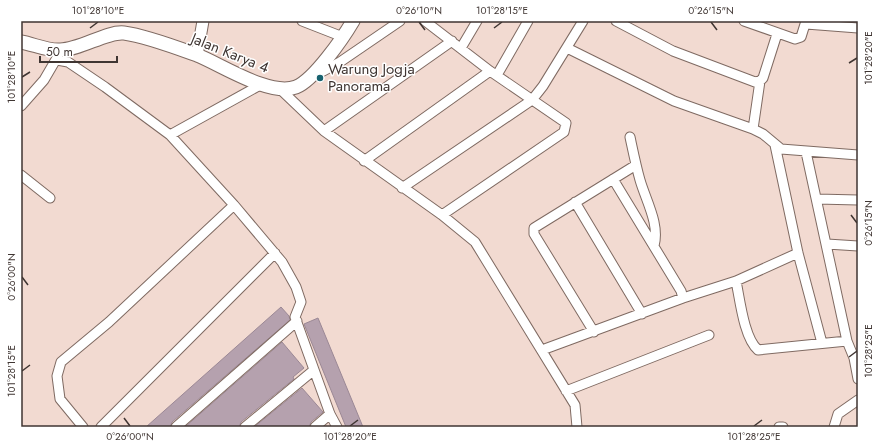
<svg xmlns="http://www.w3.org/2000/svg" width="879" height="448" font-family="Jost,sans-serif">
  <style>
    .building { fill: #b5a1ae; stroke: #9b8895 }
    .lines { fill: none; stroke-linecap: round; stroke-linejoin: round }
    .minor-casing { stroke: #7f6a62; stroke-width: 11 }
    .tertiary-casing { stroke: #7f6a62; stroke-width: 13 }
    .secondary-casing { stroke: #7f6a62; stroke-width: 15 }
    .minor { stroke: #fff; stroke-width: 9 }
    .tertiary { stroke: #fff; stroke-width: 11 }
    .secondary { stroke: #fff; stroke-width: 13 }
    .ticks { fill: none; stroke: #3f3532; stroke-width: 1.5 }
    .poi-dot { fill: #18626f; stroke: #fff; stroke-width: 1.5 }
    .labels { text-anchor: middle; stroke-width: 3; stroke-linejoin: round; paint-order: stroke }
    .street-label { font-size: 15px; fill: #3f3532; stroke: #fff }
    .poi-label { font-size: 15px; fill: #3f3532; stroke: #fff; text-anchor: start }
    .neatline { fill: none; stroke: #3f3532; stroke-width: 1.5 }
    .ticks-label { font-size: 10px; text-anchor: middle; fill: #3f3532 }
  </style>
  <rect width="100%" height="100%" fill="#f2dad1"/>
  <!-- building -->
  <path class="building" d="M281,307l8,9 1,4 -118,102 -2,5h-24z
    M318,318l45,109h-17l-42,-103z
    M282,342l22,26 -11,9 1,2 -53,43 -2,5h-54z
    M302,388l21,24 -12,10 -2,5h-55z"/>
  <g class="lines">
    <!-- minor casing -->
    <g class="minor-casing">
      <path id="minor" d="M302,21l41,16
        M425,21l65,50 76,52 -2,9 -122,83
        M616,21l57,30 82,31 5,-1 3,-3 14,-44
        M744,21l51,18 6,-2 5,-16
        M806,24l52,4
        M461,48l16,-27
        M567,48l107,53 79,28 7,-48
        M57,60l11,2 37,25 65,48 64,70 48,57 14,25 5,15 -6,15 35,97 7,13
        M316,75l24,-13 60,-41
        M497,75l31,-54
        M280,89l44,42 118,84 33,27 100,163 2,22
        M21,106l23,-26 14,-24
        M753,129l10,5 18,15 77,6
        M324,131l128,-90
        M170,135l92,-51
        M630,137c3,14 6,29 10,43 6,21 20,44 14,66
        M775,145l23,108 24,90
        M806,152l41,189 7,17 4,21
        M364,161l126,-90
        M21,175l29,23
        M402,188l130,-88 11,-14 40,-65
        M817,199l41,1
        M575,202l67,112
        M827,244l31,2
        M736,281c4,19 8,57 22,69l89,-9
        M683,298l53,-17 62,-28
        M594,332l-60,-98v-6l102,-63
        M542,350l141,-52 -2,-7 -68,-112
        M566,391l143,-56
        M83,427l-23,-28 -3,-23 4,-14 48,-40 125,-117
        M101,427l174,-174
        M176,427l121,-106
        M245,427l69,-57
        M315,427l15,-13
        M779,427h4
        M834,427l4,-13 20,-14"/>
    </g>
    <!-- tertiary casing -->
    <g class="tertiary-casing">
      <path id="tertiary" d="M197,55l6,-34"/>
    </g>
    <!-- secondary casing -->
    <g class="secondary-casing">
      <path id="secondary" d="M21,42c12,2 27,9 39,8 20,0 47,-19 64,-17 22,3 51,14 73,22 25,10 73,42 99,32 18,-7 47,-49 57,-66"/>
    </g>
    <!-- minor -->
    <use href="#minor" class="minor"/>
    <!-- tertiary -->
    <use href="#tertiary" class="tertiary"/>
    <!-- secondary -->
    <use href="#secondary" class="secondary"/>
  </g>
  <!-- ticks -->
  <path class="ticks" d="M419,22l6,8M711,22l6,8M90,28l8,-6M494,28l8,-6M849,63l8,-5M22,77l8,-5M851,215l6,8M22,277l6,8M849,357l8,-6M22,371l8,-6M124,418l6,8M350,426l8,-6M754,426l8,-6"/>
  <!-- markers -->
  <circle class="poi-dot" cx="320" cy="78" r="4"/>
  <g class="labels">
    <!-- street labels -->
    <g class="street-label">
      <text transform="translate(230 53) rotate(22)" y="5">Jalan Karya 4</text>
    </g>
    <!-- poi labels -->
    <g class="poi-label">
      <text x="328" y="74">Warung Jogja<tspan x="328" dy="17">Panorama</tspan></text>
    </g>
  </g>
  <!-- border -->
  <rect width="879" height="448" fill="none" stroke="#ffffff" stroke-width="44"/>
  <!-- scale -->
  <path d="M40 56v6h77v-6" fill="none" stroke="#3f3532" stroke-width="2"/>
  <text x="46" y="56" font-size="12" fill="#3f3532" stroke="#ffffff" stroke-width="3" paint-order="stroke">50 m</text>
  <rect x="22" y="22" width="835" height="404" class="neatline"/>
  <g class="ticks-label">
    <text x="98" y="14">101°28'10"E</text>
    <text x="419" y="14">0°26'10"N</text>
    <text x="502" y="14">101°28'15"E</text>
    <text x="711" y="14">0°26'15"N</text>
    <text transform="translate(868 58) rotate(-90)" y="4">101°28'20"E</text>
    <text transform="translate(11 77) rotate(-90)" y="4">101°28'10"E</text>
    <text transform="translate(868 223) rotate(-90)" y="4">0°26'15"N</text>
    <text transform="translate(11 277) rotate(-90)" y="4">0°26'00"N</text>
    <text transform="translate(868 351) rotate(-90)" y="4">101°28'25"E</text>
    <text transform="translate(11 371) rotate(-90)" y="4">101°28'15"E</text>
    <text x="130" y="440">0°26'00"N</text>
    <text x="350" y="440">101°28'20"E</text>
    <text x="754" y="440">101°28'25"E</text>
  </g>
</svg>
